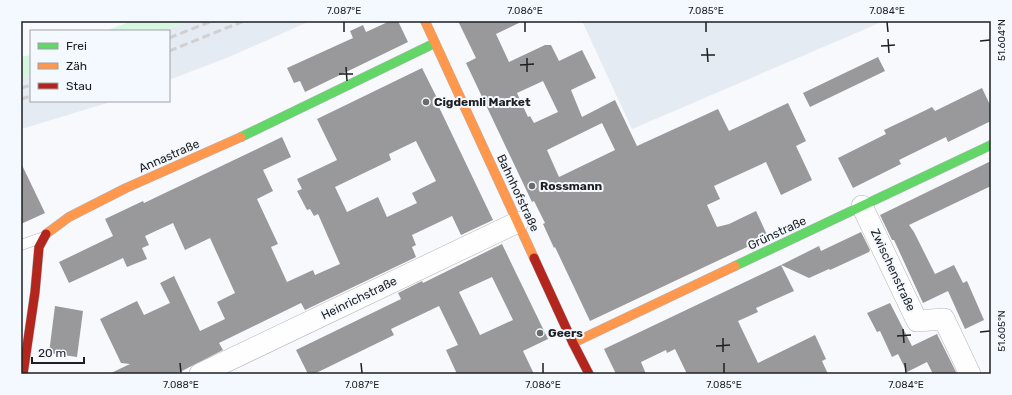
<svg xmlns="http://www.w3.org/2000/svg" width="1012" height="395" font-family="Rubik,sans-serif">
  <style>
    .built { fill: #e5ebf2 }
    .green { fill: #d6f8e0 }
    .building { fill: #99999b; fill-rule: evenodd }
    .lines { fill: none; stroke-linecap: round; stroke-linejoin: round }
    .lane-casing { stroke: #b4b6b9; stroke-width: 11 }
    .street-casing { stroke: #b4b6b9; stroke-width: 22 }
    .fast-casing { stroke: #b4b6b9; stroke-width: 10 }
    .slow-casing { stroke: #b4b6b9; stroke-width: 10 }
    .jam-casing { stroke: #b4b6b9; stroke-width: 10 }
    .lane { stroke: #fefeff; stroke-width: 10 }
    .street { stroke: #fefeff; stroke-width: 21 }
    .fast { stroke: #63d668; stroke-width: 9 }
    .slow { stroke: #ff974d; stroke-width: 9 }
    .jam { stroke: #b3261e; stroke-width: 9 }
    .rail { stroke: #d0d0d2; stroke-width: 3; stroke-dasharray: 8 4; stroke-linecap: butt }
    .ticks { fill: none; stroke: #1d1f21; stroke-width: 1.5 }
    .poi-dot { fill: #696b6e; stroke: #f4f9ff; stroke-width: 1.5 }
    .labels { text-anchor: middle; stroke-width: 4; stroke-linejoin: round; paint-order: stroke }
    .poi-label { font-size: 12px; font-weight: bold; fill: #1d1f21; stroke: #f4f9ff; text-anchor: start }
    .street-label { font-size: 12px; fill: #1d1f21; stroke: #f4f9ff }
    .neatline { fill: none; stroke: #1d1f21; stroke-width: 1.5 }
    .ticks-label { font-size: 10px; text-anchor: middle; fill: #1d1f21 }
  </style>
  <rect width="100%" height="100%" fill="#f7f9fc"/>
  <!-- built -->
  <path class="built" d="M189,21h121l-81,36 -60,23v-49h-6z
    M582,21h302l-252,108z
    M31,76v25h83l-93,28v-50z"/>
  <!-- green -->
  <path class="green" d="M132,21h57l-26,10h-58z
    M31,55v21l-10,3v-22z"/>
  <!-- building -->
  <path class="building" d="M390,21h8l10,21 -103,50 -5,-11 -6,2 -7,-15 66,-30 -3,-7 13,-6 3,7z
    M458,21h65l-27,13 13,28 36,-17h6l8,16 23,-11 14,28 -25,12 11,27 33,-17 22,46 81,-37 11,22 59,-28 18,38 -10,5 16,34 -31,15 -15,-33 -52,24 6,13 -13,6 10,22 12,-3 27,-13 12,26 -178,84 -35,-74 -1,1 -11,-24 2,-1 -11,-22 -2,1 -66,-139 10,-5zM543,81l15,31 -24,11 -4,-7 -2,1 -11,-24zM602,123l13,27 -56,27 -12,-27z
    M878,57l7,14 -75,36 -7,-14z
    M422,68l17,34 -2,1 56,117 -32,15 -9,-19 -40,19 4,10 -4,2 4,10 -4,2 -107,51 -4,-7 -82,40 4,7 -47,24h-67l21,-10 -9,-1 -21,-44 37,-18 7,14 26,-12 -10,-20 14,-7 26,55 25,-12 -8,-17 18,-9 -25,-55 -25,12 -12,-27 -28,13 4,9 -7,3 5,11 -20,8 -4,-9 -54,25 -10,-21 54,-26 -8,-17 38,-18 1,2 138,-66 9,20 -28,13 10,21 -16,8 21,45 -7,3 16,35 26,-12 2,5 25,-11 -22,-50 -4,2 -4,-7 -3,1 -10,-19 5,-2 -5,-10 40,-19 -20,-41zM416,141l20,40 -24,12 5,10 -30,14 -9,-20 -31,15 -12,-25 56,-27 -2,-6z
    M982,88l9,19v14l-43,21 -2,-5 -47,23 2,4 -48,24 -15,-30 48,-24 -2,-4 40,-19 8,-4 3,4z
    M991,161v25l-82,39 5,7 21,42 19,-9 9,18 4,-2 17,39 -19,9 -17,-38 -25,12 -29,-63h-2l-12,-25z
    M21,163l24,50 -24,11z
    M861,232l9,18 -1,2 -39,18 -1,-1 -20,9 -28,-13 38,-19 2,5z
    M502,244l46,95 -25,12 11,23h-77l-11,-24 12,-5 -19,-39 -48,23 3,6 -80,39h-6l-12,-24 105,-51 -3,-6 24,-12 1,2zM492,277l21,43 -33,15 -21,-43z
    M781,265l13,26 -38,17 2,4 -20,9 20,42 57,-28 11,24 -4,2 6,13h-141l-12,-25 -8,4 -1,-3 -25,12 5,12h-30l-12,-25z
    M890,303l22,43 25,-12 20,40h-24l-6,-12 -20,10 -9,-18 -6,3 -12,-26 -3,1 -10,-19z
    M55,306l28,5 -6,46 -28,-4z"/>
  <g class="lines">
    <!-- lane casing -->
    <g class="lane-casing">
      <path id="lane" d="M21,245l20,-7"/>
    </g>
    <!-- street casing -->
    <g class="street-casing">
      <path id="street" d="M862,206l55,115 27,-2 26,55
        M200,374l318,-152"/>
    </g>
    <!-- fast casing -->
    <g class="fast-casing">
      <path id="fast" d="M241,137l194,-94
        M735,266l256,-121"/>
    </g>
    <!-- slow casing -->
    <g class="slow-casing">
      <path id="slow" d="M425,21l109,237
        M46,234l23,-17 57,-29 115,-51
        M573,343l162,-77"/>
    </g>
    <!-- jam casing -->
    <g class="jam-casing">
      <path id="jam" d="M534,258l39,85 16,31
        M23,374l12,-82 4,-45 7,-13"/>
    </g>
    <!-- lane -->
    <use href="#lane" class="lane"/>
    <!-- street -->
    <use href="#street" class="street"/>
    <!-- fast -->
    <use href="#fast" class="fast"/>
    <!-- slow -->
    <use href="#slow" class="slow"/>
    <!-- jam -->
    <use href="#jam" class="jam"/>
    <!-- rail -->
    <path class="rail" d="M169,38l43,-17
      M169,51l75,-30
      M21,88l10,-3
      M21,99l10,-3"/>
  </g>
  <!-- ticks -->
  <path class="ticks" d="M344,22v10M525,22v10M706,22v10M887,22l1,10M888,39l1,14M980,41l10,-1M881,46l14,-1M707,48l1,14M701,55h14M527,58v14M520,65l14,-1M346,67l1,14M339,74h14M903,329l1,14M980,332l10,-1M897,336l14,-1M723,338v14M716,346l14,-1M180,363l1,10M361,363l1,10M543,363v10M724,363v10M905,363l1,10"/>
  <!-- markers -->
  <g class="poi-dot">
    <circle cx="426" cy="102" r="4"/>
    <circle cx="532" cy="186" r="4"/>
    <circle cx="540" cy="333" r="4"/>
  </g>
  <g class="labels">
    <!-- poi labels -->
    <g class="poi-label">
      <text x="434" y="106">Cigdemli Market</text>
      <text x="540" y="190">Rossmann</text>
      <text x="548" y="337">Geers</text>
    </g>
    <!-- street labels -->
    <g class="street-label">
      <text transform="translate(169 156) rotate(-24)" y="4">Annastraße</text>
      <text transform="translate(518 193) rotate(65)" y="4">Bahnhofstraße</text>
      <text transform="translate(777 233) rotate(-25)" y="4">Grünstraße</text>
      <text transform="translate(893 270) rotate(65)" y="4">Zwischenstraße</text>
      <text transform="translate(359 298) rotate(-26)" y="4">Heinrichstraße</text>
    </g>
  </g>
  <!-- border -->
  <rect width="1012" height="395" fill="none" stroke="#f4f9ff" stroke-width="44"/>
  <!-- legend -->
  <rect x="30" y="30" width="140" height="72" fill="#f4f9ff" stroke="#9ea2a6"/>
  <rect x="38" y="43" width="20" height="6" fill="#63d668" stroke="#9ea2a6"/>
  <text x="66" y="50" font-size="12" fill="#1d1f21">Frei</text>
  <rect x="38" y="63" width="20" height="6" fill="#ff974d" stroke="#9ea2a6"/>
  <text x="66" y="70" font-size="12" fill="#1d1f21">Zäh</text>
  <rect x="38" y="83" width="20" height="6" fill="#b3261e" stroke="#9ea2a6"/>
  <text x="66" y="90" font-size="12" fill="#1d1f21">Stau</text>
  <!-- scale -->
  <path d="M32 357v6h52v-6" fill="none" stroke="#1d1f21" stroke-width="2"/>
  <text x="38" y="357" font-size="12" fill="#1d1f21" stroke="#f4f9ff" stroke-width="3" paint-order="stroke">20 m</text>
  <rect x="22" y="22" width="968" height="351" class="neatline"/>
  <g class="ticks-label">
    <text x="344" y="14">7.087°E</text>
    <text x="525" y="14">7.086°E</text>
    <text x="706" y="14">7.085°E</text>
    <text x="887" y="14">7.084°E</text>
    <text transform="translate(1001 40) rotate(-90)" y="4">51.604°N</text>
    <text transform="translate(1001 331) rotate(-90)" y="4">51.605°N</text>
    <text x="181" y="388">7.088°E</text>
    <text x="362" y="388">7.087°E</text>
    <text x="543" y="388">7.086°E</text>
    <text x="724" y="388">7.085°E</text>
    <text x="906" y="388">7.084°E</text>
  </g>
</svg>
